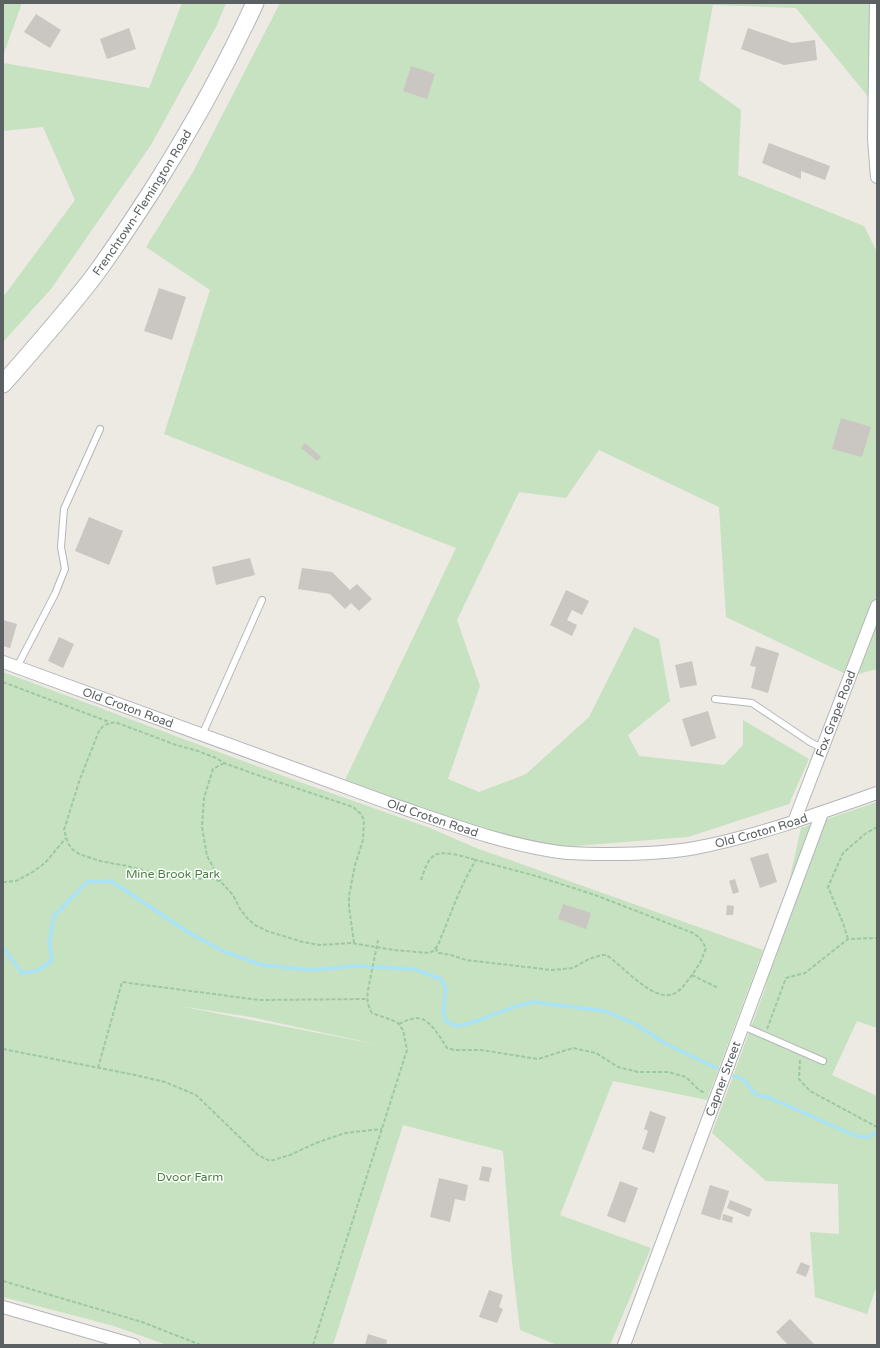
<svg xmlns="http://www.w3.org/2000/svg" width="880" height="1348" font-family="'Varela Round',sans-serif">
  <style>
    .green { fill: #c7e2c1; fill-rule: evenodd }
    .lines { fill: none; stroke-linecap: round; stroke-linejoin: round }
    .stream { stroke: #a8e3f8; stroke-width: 3.5 }
    .building { fill: #cac6c2 }
    .lane-casing { stroke: #b3b6b9; stroke-width: 8 }
    .street-casing { stroke: #b3b6b9; stroke-width: 14 }
    .secondary-casing { stroke: #b2b7b9; stroke-width: 19 }
    .path { stroke: #9ec8a2; stroke-width: 2; stroke-dasharray: 4 2; stroke-linecap: butt }
    .lane { stroke: #fff; stroke-width: 6 }
    .street { stroke: #fff; stroke-width: 12 }
    .secondary { stroke: #fff; stroke-width: 17 }
    .labels { text-anchor: middle; stroke-width: 3; stroke-linejoin: round; paint-order: stroke }
    .street-label { font-size: 12px; fill: #5b6062; stroke: #fff }
    .park-label { font-size: 12px; fill: #45813c; stroke: #fff }
  </style>
  <rect width="100%" height="100%" fill="#ede9e3"/>
  <!-- green -->
  <path class="green" d="M3,3h19l-19,53z
    M182,3h44l-9,22 -66,120 -100,144 -48,53v-45l72,-97 -32,-73 -40,4v-68l146,25z
    M280,3h589l1,96 -74,-91 -83,-3 -14,75 42,30 -3,65 126,51 13,26v417l-27,7 -124,-59 -7,-110 -120,-57 -33,48 -47,-6 -62,128 23,66 -32,93 31,13 47,-18 63,-57 45,-90 25,12 11,62 -42,34 11,21 85,9 19,-20v-25l66,39 -20,45 -101,33 -151,12 -193,-67 112,-234 -292,-114 46,-144 -64,-43 47,-75z
    M3,672l294,109 133,47 46,20 287,102 -56,150 -94,-19 -53,134 91,33 -41,97h-53l-37,-15 -8,-68 -9,-111 -100,-26 -70,220h-166l-53,-19 -111,-29zM179,1006l72,11 129,28z
    M877,802v226l-20,-7 -25,54 45,21v189l-10,29 -52,-17 -5,-65 29,2 -1,-50 -72,-3 -54,-48 53,-144 36,-161z"/>
  <g class="lines">
    <!-- stream -->
    <path class="stream" d="M3,948l19,25 17,-3 13,-10 -3,-17 5,-27 33,-34 24,-1 80,53 32,17 39,14 49,5 44,-4 59,3 27,10 5,10 -3,22 3,11 12,4 16,-4 42,-16 18,-4 71,9 30,13 31,20 51,24
      M734,1076l10,4 12,15 14,3 86,38 11,1 7,-3 3,1"/>
  </g>
  <!-- building -->
  <path class="building" d="M36,14l25,16 -11,18 -26,-16z
    M129,28l7,21 -29,10 -7,-20z
    M748,28l44,15 23,-3 2,20 -33,5 -43,-16z
    M411,66l24,8 -8,25 -24,-8z
    M769,143l61,23 -5,14 -24,-9v8l-39,-16z
    M159,288l27,9 -14,43 -28,-9z
    M841,418l30,9 -9,30 -30,-8z
    M305,443l16,14 -4,4 -16,-13z
    M89,517l34,14 -14,34 -34,-14z
    M250,558l5,17 -39,10 -4,-18z
    M302,568l30,4 18,18 7,-6 15,15 -13,12 -8,-8 -6,6 -15,-15 -32,-5z
    M566,590l23,11 -7,14 -10,-5 -5,10 10,5 -5,11 -22,-11z
    M3,620l14,4 -7,24 -7,-2z
    M59,637l15,7 -11,24 -15,-7z
    M756,646l23,7 -11,40 -17,-5 5,-21 -6,-1z
    M692,661l5,24 -17,3 -5,-23z
    M708,711l8,27 -25,9 -9,-28z
    M768,853l9,29 -17,6 -10,-30z
    M735,879l4,13 -6,2 -4,-13z
    M563,904l28,9 -5,16 -28,-10z
    M727,905l7,1 -1,9h-7z
    M650,1111l16,6 -12,36 -12,-4 6,-18 -4,-2z
    M482,1166l10,2 -3,14 -10,-2z
    M439,1178l29,7 -3,16 -10,-2 -5,23 -20,-5z
    M620,1181l18,7 -13,35 -18,-7z
    M710,1185l19,6 -9,29 -19,-6z
    M730,1200l22,9 -3,8 -22,-9z
    M723,1214l10,3 -1,6 -10,-3z
    M801,1262l9,4 -4,11 -10,-4z
    M489,1290l14,5 -4,12 4,2 -6,14 -18,-6z
    M790,1319l25,26h-27l-12,-13z
    M368,1334l19,6 -1,5h-21z"/>
  <g class="lines">
    <!-- lane casing -->
    <g class="lane-casing">
      <path id="lane" d="M17,667l38,-73 10,-25 -4,-22 3,-38 36,-80
        M715,699l37,4 58,39 12,6
        M202,735l60,-135
        M743,1026l80,35"/>
    </g>
    <!-- street casing -->
    <g class="street-casing">
      <g id="street">
        <path d="M876,3l-2,136 3,38"/>
        <path id="s1" d="M3,662l394,144c53,18 106,38 162,46 17,2 35,2 52,2 28,0 56,-1 84,-6 62,-12 123,-34 182,-55"/>
        <path id="s2" d="M794,822l83,-216"/>
        <path d="M3,1307l131,38"/>
        <path id="s3" d="M624,1345l198,-532"/>
      </g>
    </g>
    <!-- secondary casing -->
    <g class="secondary-casing">
      <g id="secondary">
        <path id="s4" d="M3,384c30,-34 60,-68 88,-104 22,-29 42,-60 62,-91 38,-60 72,-121 102,-186"/>
      </g>
    </g>
    <!-- path -->
    <path class="path" d="M3,682l106,40
      M421,880c3,-8 6,-21 14,-25 9,-5 31,2 41,5
      M221,881l-14,-25 -5,-29 2,-29 9,-29 11,-6
      M3,882l13,-1 15,-8 14,-10 21,-25
      M848,939l-5,-16 -15,-36 15,-34 22,-19 12,-7
      M354,943l-5,-36v-11l6,-31 8,-25 1,-20 -3,-6 -8,-7 -90,-30 -39,-14 -8,-5 -21,-8 -19,-5 -61,-23 -11,3 -5,6 -19,48 -16,51 4,13 4,6 7,5 21,7 27,5 38,10 32,3 15,-1 9,4 12,13 7,14 8,10 7,6 12,6 36,11 17,3 31,-2 43,7 35,3 4,-2 5,-6c12,-29 22,-59 38,-85l60,16 59,19 98,38 7,5 6,10 -6,15 -8,12 26,13
      M437,948l-1,2 3,3 12,2 15,5 86,10 21,-2 16,-9 13,-4h4c17,10 50,52 71,37 6,-4 10,-11 15,-17
      M399,1024c6,-3 11,-5 18,-6 13,0 24,21 30,30l8,2h26l57,9 35,-11 23,5 22,14 20,5h30l18,5 13,13 6,3
      M767,1029l19,-51 19,-5 43,-34 29,-1
      M3,1049l132,26 30,7 31,13 62,60 12,6 20,-6 26,-12 29,-10 37,-4
      M800,1060l-1,19 11,12 67,36
      M98,1068l24,-86 137,18 108,-1
      M3,1281l139,41 59,23
      M313,1345l94,-295 -4,-20 -6,-8 -25,-9c-5,-8 -5,-14 -4,-23l10,-50"/>
    <!-- lane -->
    <use href="#lane" class="lane"/>
    <!-- street -->
    <use href="#street" class="street"/>
    <!-- secondary -->
    <use href="#secondary" class="secondary"/>
  </g>
  <g class="labels">
    <!-- street labels -->
    <g class="street-label">
      <text dy="4" stroke="none"><textPath href="#s4" startOffset="229">Frenchtown-Flemington Road</textPath></text>
      <text dy="4" stroke="none"><textPath href="#s1" startOffset="133">Old Croton Road</textPath></text>
      <text dy="4" stroke="none"><textPath href="#s2" startOffset="116">Fox Grape Road</textPath></text>
      <text dy="4" stroke="none"><textPath href="#s1" startOffset="457">Old Croton Road</textPath></text>
      <text dy="4" stroke="none"><textPath href="#s1" startOffset="793">Old Croton Road</textPath></text>
      <text dy="4" stroke="none"><textPath href="#s3" startOffset="284">Capner Street</textPath></text>
    </g>
    <!-- park labels -->
    <g class="park-label">
      <text x="173" y="878">Mine Brook Park</text>
      <text x="190" y="1181">Dvoor Farm</text>
    </g>
  </g>
  <!-- border -->
  <rect width="880" height="1348" fill="none" stroke="#5b6062" stroke-width="8"/>
</svg>
